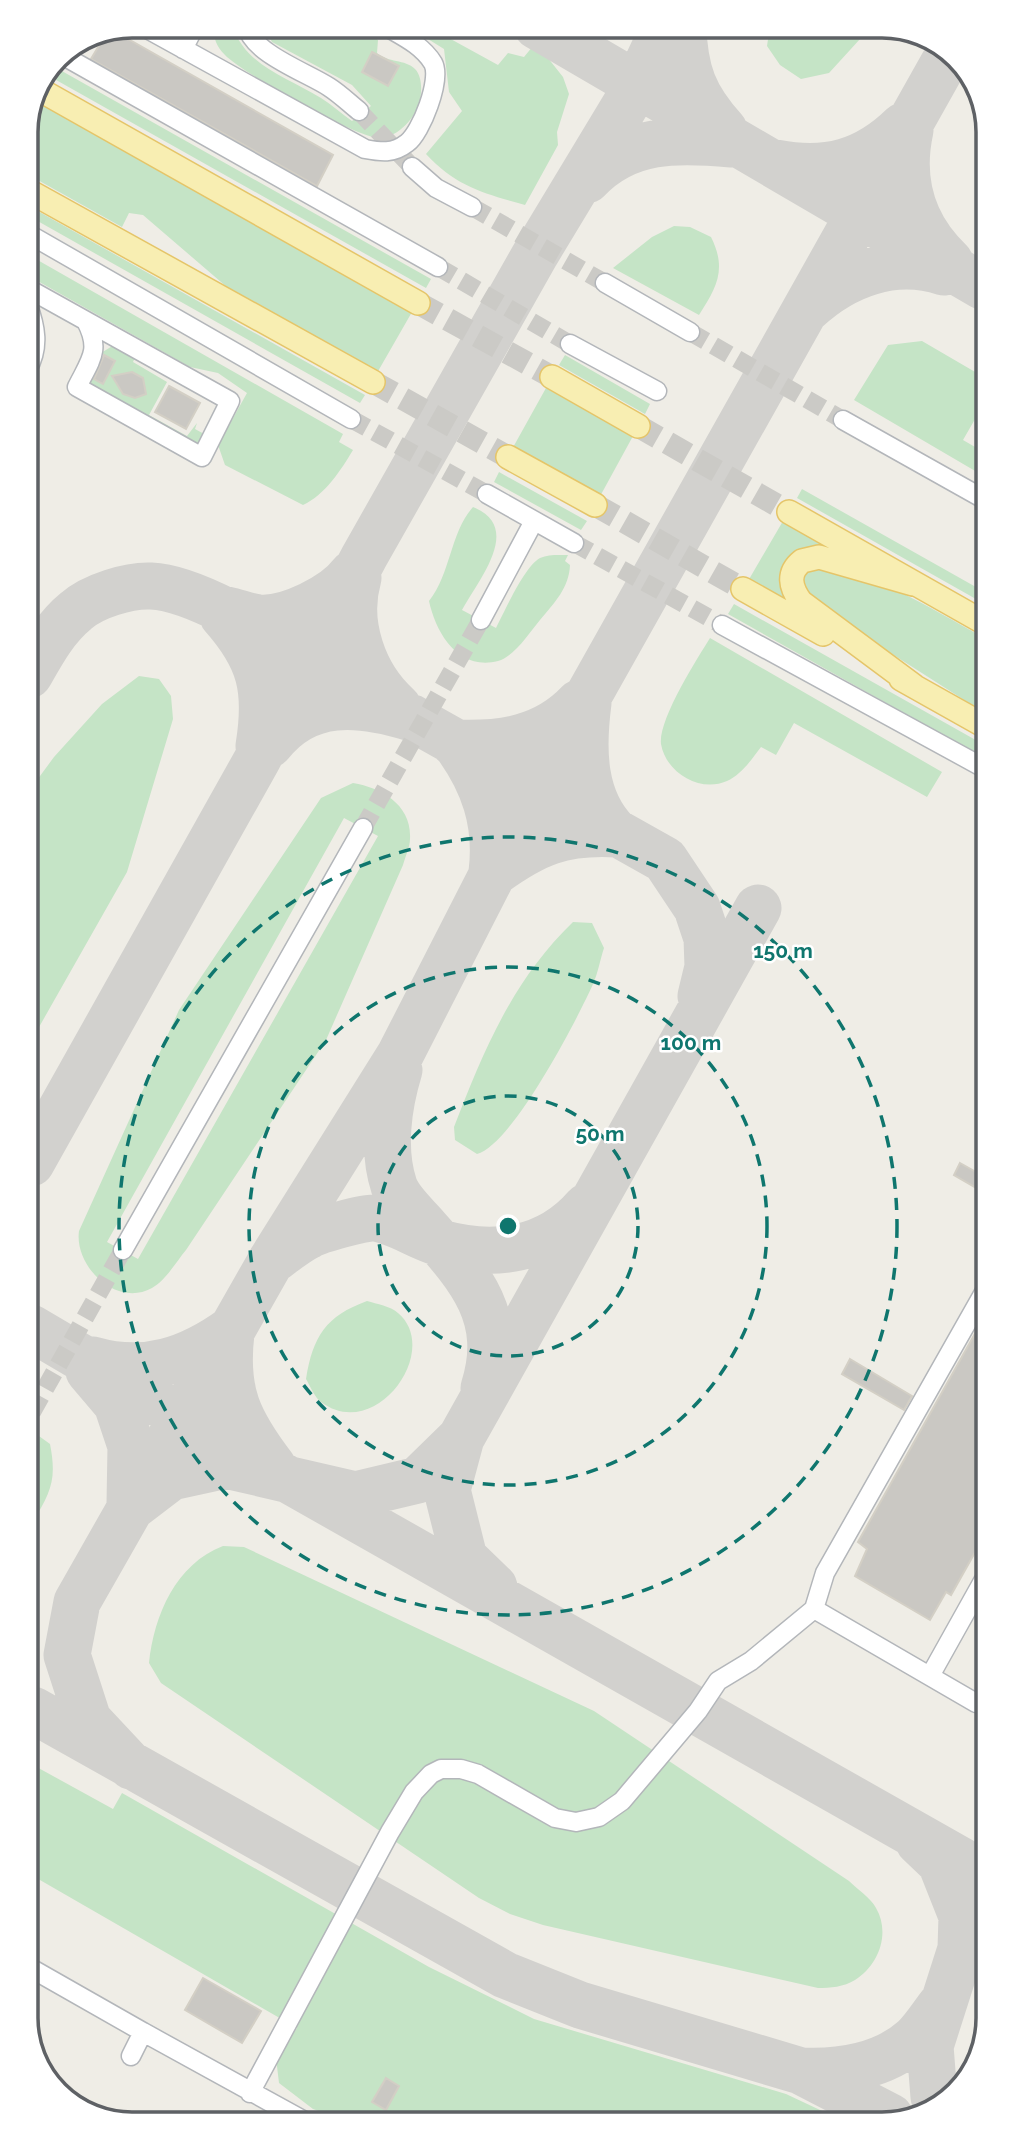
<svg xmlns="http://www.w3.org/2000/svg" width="1015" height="2151" font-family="Raleway,sans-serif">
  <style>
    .green { fill: #c5e4c6; fill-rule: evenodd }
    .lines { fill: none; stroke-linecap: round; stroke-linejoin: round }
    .taxiway { stroke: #d2d1ce; stroke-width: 47 }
    .building { fill: #cac8c3; stroke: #d3cfc5; stroke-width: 2 }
    .minor-tunnel { stroke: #cbcac6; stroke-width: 18; stroke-dasharray: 18 9; stroke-linecap: butt }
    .major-tunnel { stroke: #cbcac6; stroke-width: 23; stroke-dasharray: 23 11; stroke-linecap: butt }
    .minor-casing { stroke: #b3b6ba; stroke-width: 21 }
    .major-casing { stroke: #e5c569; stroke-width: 26 }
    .minor { stroke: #fff; stroke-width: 18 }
    .major { stroke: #f8eeb2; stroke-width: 23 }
    .ring { fill: none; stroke: #0f766e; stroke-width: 3.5; stroke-dasharray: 12 9 }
    .rim { fill: none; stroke: #5e6165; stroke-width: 3.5 }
    .centre { fill: #0f766e; stroke: #fff; stroke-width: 3.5 }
    .ring-label { font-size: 21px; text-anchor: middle; font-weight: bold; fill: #0f766e; stroke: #fff; stroke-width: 5; stroke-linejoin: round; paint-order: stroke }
  </style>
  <rect width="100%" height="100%" fill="#efede6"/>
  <!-- green -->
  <path class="green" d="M213,26h19c15,41 55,51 89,72 11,7 21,16 31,23l19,-15 -19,-21 -80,-43 -9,-16h96l19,14 -1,13c11,10 28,6 38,16 7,7 7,21 5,31 -4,17 -21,37 -40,38 -22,1 -139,-66 -155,-83 -9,-9 -11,-16 -12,-29z
    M407,26h20l71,39 10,-12 16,4 9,-11 11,7 19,24 6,17 -12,38 1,13 -33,60c-42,-12 -68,-18 -99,-51l36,-43 -13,-19 -5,-43z
    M770,26l101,1 -42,46 -28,6 -21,-14 -13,-19z
    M53,66l378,213 -5,9 -377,-212z
    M37,102l375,210 -35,61 -149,-85 -85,-73 -14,-2 -7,14 -95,-53 -1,-48z
    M27,205l338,190 -5,8 -333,-188z
    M674,226l16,1 21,10c16,32 6,50 -12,78l-86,-47 39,-31z
    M27,254l316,180 -4,8 14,8c-12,20 -28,45 -50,55l-78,-40 -7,-20 29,-52 -29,-20 -28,-6 -163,-92z
    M922,341l60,35v31l-19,33 19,11v24l-128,-75 34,-55z
    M114,345l22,10 -3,7 34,20 -18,33 38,21 10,-13 -2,6 11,6 -12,12 -99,-52 -8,-15 1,-5 15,8 12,-22 -14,-8z
    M565,355l85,49 -5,10 -86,-49z
    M546,388l87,48 -35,64 -87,-49z
    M499,472l88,49 -6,9 -87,-48z
    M802,489l181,102v12l-186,-105z
    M473,507c50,20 7,71 -11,103l34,18c9,-17 28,-61 44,-70 9,-4 19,-3 28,-3l-3,6 5,4c-1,23 -15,37 -30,55 -11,13 -25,36 -42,41 -40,10 -62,-28 -69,-60 22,-28 21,-68 44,-94z
    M783,521l41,24 3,6 -15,-2 -21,56 -43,-24z
    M807,565c63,3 122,43 176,72v75l-174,-111 -9,-28z
    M734,604l247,139 3,15 -256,-144z
    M710,638l232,134 -15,25 -133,-74 -18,32 -15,-8c-9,12 -20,28 -34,34 -27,12 -61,-8 -66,-37 -3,-24 36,-85 49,-106z
    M139,676l20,3 12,17 2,23 -46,153 -97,171 -1,-252 25,-34 48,-53z
    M353,783c29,5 59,22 57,56 0,8 -5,18 -7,26l-77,175 -140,210c-10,12 -20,30 -34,38 -36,20 -78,-22 -73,-57l100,-221 142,-212zM344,818l34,18 -240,423 -31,-17z
    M573,922l19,1 12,25c-4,12 -6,25 -11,36 -16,36 -81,161 -116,170l-22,-14 -1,-13c30,-77 58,-146 119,-205z
    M367,1301c10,3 23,5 31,12 44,37 -22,130 -77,89 -6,-4 -11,-16 -15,-23 7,-43 20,-63 61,-78z
    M32,1431l18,13c7,36 1,48 -18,79z
    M223,1546l21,1 350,164 255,170c8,8 22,17 27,27 15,26 2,58 -21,72 -11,7 -25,8 -37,8l-275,-63 -33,-11 -31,-16 -318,-215 -12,-20c5,-48 27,-99 74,-117z
    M33,1765l80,44 9,-16 307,174 105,52 252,75 51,24 -487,4 -37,-13 -34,-26 -3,-25 21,-30 -264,-152z"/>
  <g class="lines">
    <!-- taxiway -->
    <path class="taxiway" d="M537,26l445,260
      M683,26c1,45 11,71 41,104
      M910,130c-11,51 2,96 40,132
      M776,163c51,10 90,-1 127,-37
      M587,180c40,-43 91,-41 145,-36
      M807,309c38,-35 87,-53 137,-37
      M358,578c-13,45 5,98 40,129
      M227,610c10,2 22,7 32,8 28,2 76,-21 93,-44
      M223,616c38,43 45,74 36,130
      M29,675c13,-23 26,-47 47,-64 17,-15 53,-26 75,-25 52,2 141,64 187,91
      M588,703c-6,46 -6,97 29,131
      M454,743c48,2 91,-4 125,-40
      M455,743c29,39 43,80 37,129
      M270,744c37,-48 90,-42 142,-26l253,142 32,48 10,30 1,29 -7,29
      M492,874c44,-32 71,-43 125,-40
      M399,1070c-11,36 -17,80 -5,116 5,14 19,27 29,38 45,51 84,91 61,164
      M31,1163l226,-403 107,-203 172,-304 102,-169 27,-58
      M273,1260c11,-8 23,-18 35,-24 10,-6 57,-19 67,-18 22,3 43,19 65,25 54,15 108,8 146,-36
      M31,1328l258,152 699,396
      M231,1333c-7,59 7,88 42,134
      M93,1360c52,15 96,0 139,-31
      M89,1371l28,33 14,42 -1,58
      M133,1506l38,-29 55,-12 129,30 63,-15 43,-42
      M494,1587l-30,-29 -17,-68 14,-52 297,-530
      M33,1710l472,265 75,30 221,66 89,46
      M131,1766l-43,-46 -21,-65 10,-53 194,-341 129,-206 136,-266 414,-737
      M919,1842l22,21 21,53 -1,33 -31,97 4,51 4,8
      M801,2071c39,2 83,-5 113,-32 10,-9 19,-24 27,-34"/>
  </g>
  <!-- building -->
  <path class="building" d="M103,39h25l205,116 -16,31 -226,-127z
    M372,52l27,14 -11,20 -26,-14z
    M104,355l11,6 -12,23 -9,-5z
    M132,372l11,6 3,16 -11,4 -12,-4 -11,-18z
    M169,386l31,17 -14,26 -31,-17z
    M960,1163l25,14v16l-31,-18z
    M986,1314l1,217 -36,64 -5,-3 -16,28 -75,-44 12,-27 -9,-7z
    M850,1359l62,37 -8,14 -62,-36z
    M203,1978l58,33 -19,32 -57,-33z
    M386,2078l13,8 -13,24 -14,-8z"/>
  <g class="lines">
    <!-- minor-tunnel -->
    <path class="minor-tunnel" d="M359,111l53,56
      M472,207l133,76
      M438,267l132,77
      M690,332l153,88
      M351,419l136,75
      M574,543l148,82
      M363,828l118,-208
      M32,1412l91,-162"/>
    <!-- major-tunnel -->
    <path class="major-tunnel" d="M418,303l134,74
      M373,382l135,75
      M638,426l151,86
      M595,505l148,84"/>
    <!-- minor casing -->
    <g class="minor-casing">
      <path id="minor" d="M142,26l223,123c16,3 28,5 42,-6 14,-10 35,-64 26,-80 -11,-18 -31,-27 -48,-37
        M247,26c4,27 61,47 82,61 11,7 20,16 30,24
        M183,49l12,-23
        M62,55l376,212
        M412,167l24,21 36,19
        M27,233l324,186
        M605,283l85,49
        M27,288l203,113 -28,56 -125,-70c14,-28 24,-37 9,-66
        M27,303c9,24 13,44 0,67
        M570,344l87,47
        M843,420l139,78
        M487,494l87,49
        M481,620l53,-99
        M722,625l262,143
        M123,1250l240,-422
        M814,1609l162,94
        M930,1676l57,-102
        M34,1970l109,62 -12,24
        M143,2032l165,91
        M250,2093l140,-261 24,-40 17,-18 10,-5h20l17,5 77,44 21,4 23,-5 23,-16 76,-90 20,-30 33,-20 63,-52 11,-36 161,-284"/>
    </g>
    <!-- major casing -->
    <g class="major-casing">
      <path id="major" d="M42,91l376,212
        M27,190l346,192
        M552,377l86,49
        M508,457l87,48
        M789,512l194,110
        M913,584l-94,-27 -17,4c-15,12 -12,26 -1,41l113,84
        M743,589l80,45
        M901,679l82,46"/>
    </g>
    <!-- minor -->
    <use href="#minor" class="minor"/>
    <!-- major -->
    <use href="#major" class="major"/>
  </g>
  <!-- distance rings -->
  <g class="ring">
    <circle cx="508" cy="1226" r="130"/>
    <circle cx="508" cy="1226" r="259"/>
    <circle cx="508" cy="1226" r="389"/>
  </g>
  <!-- crop -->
  <path d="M0 0H1015V2151H0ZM132 38H882A94 94 0 0 1 976 132V2018A94 94 0 0 1 882 2112H132A94 94 0 0 1 38 2018V132A94 94 0 0 1 132 38Z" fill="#fff" fill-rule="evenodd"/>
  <path class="rim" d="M132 38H882A94 94 0 0 1 976 132V2018A94 94 0 0 1 882 2112H132A94 94 0 0 1 38 2018V132A94 94 0 0 1 132 38Z"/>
  <circle cx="508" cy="1226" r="10" class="centre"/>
  <g class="ring-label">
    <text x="783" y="958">150 m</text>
    <text x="691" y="1050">100 m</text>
    <text x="600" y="1141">50 m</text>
  </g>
</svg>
